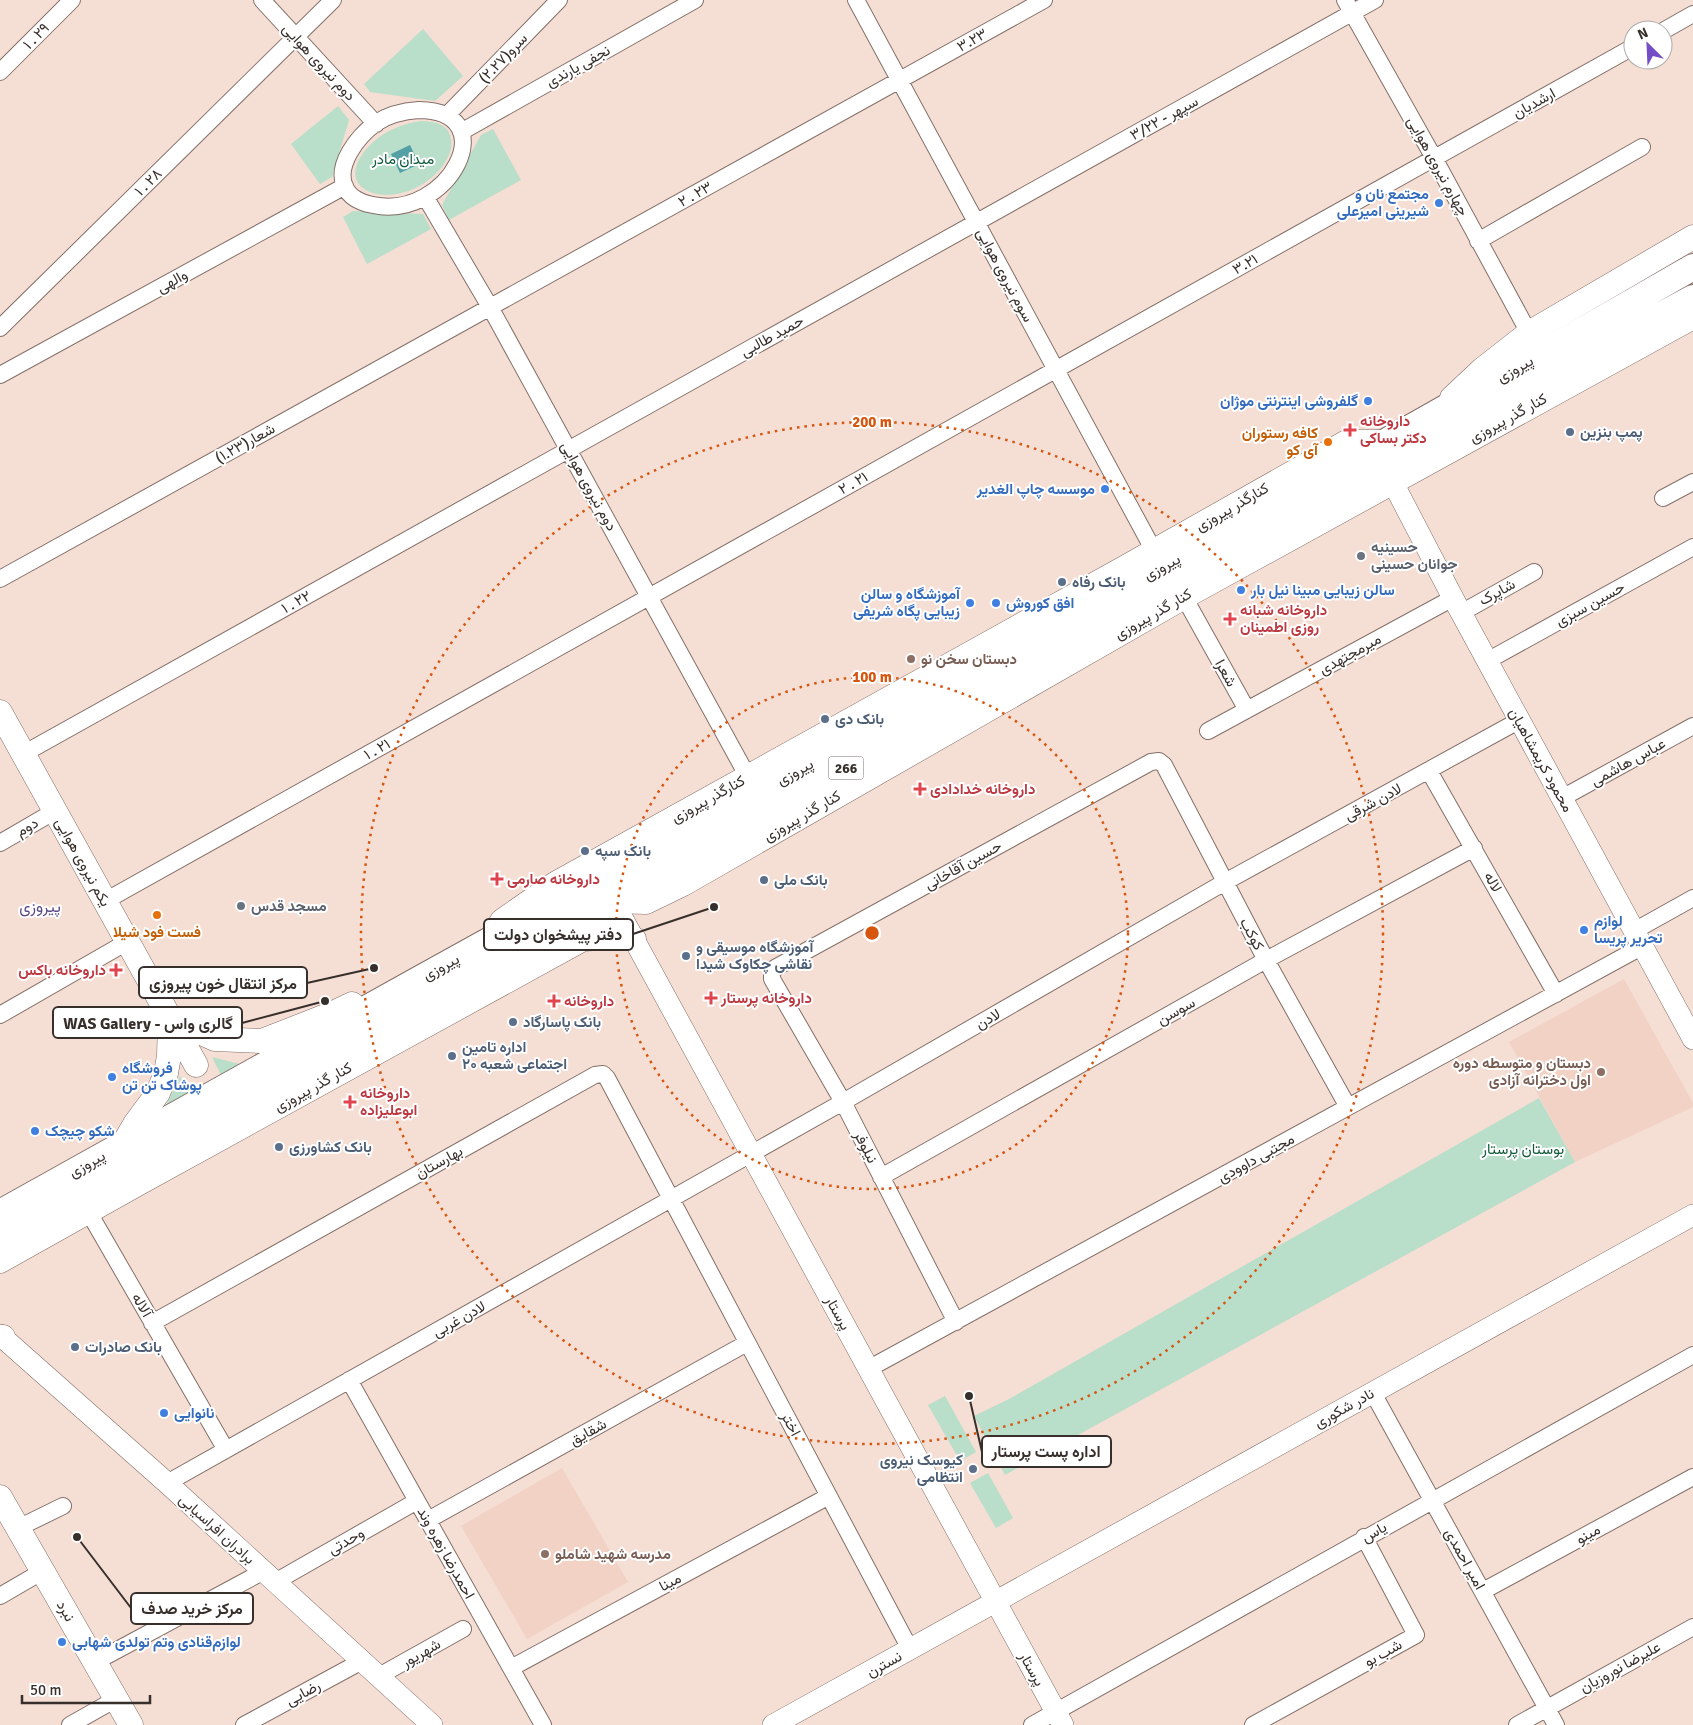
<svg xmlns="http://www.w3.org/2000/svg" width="1693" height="1725" font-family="Signika,Vazirmatn,sans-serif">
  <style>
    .built { fill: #f1d2c5 }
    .green { fill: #b9dec9 }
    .water { fill: #53a1a4 }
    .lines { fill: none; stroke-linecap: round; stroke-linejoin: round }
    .minor-casing { stroke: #847068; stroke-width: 18 }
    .tertiary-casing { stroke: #847068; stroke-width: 22 }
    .secondary-casing { stroke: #847068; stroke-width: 25 }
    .primary-casing { stroke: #847068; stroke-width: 28 }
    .minor { stroke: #fff; stroke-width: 16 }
    .tertiary { stroke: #fff; stroke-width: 21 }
    .secondary { stroke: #fff; stroke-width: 24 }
    .primary { stroke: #fff; stroke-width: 26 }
    .ring { fill: none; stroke: #d6550f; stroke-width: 2.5; stroke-dasharray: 2.5 5 }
    .shop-dot { fill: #3f7fe0; stroke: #fff; stroke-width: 2 }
    .health-dot { fill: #e0444e; stroke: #fff; stroke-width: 2 }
    .service-dot { fill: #5c6f8a; stroke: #fff; stroke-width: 2 }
    .food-dot { fill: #e8710a; stroke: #fff; stroke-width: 2 }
    .worship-dot { fill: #6b7280; stroke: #fff; stroke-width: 2 }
    .education-dot { fill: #8d6e63; stroke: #fff; stroke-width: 2 }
    .labels { text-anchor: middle; stroke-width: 4; stroke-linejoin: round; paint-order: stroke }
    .shield { fill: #fff; stroke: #736d6b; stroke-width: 1 }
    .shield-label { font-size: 14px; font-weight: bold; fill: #372f2b }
    .street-label { font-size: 15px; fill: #372f2b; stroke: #fff }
    .park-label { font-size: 15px; fill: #115a3c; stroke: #fff }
    .shop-label { font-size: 15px; font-weight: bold; fill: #366cbe; stroke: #fff; text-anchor: start }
    .health-label { font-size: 15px; font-weight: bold; fill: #be3a42; stroke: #fff; text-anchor: start }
    .service-label { font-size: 15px; font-weight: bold; fill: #4e5e75; stroke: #fff; text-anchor: start }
    .food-label { font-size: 15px; font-weight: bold; fill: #c56008; stroke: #fff; text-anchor: end }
    .worship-label { font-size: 15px; font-weight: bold; fill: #5b616d; stroke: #fff; text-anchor: start }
    .education-label { font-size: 15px; font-weight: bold; fill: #785e54; stroke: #fff; text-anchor: start }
    .neighbourhood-label { font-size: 16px; fill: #5b4a88; stroke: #fff }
    .centre { fill: #d6550f; stroke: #fff; stroke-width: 2.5 }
    .ring-label { font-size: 15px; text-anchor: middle; font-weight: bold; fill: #d6550f; stroke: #fff; stroke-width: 4; stroke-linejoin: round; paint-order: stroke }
    .leader { fill: none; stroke: #372f2b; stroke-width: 2 }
    .callout-dot { fill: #372f2b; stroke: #fff; stroke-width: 2 }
    .callout { fill: #fff; stroke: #372f2b; stroke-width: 2 }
    .callout-label { font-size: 16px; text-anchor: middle; font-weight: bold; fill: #372f2b }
  </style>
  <rect width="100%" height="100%" fill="#f5ded4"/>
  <!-- built -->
  <path class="built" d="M1624,979l69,124v4l-118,55 -66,-120z
    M562,1468l66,114 -101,57 -66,-113z"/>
  <!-- green -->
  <path class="green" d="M423,29l40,47 -28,25 -65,-9 -6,-8z
    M338,106l11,14 -17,57 -12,7 -29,-40z
    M421,121c13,0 28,3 30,18 2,10 -3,20 -9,28 -39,49 -120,28 -72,-22 14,-14 31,-21 51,-24z
    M493,129l28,51 -72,40 -7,-15 39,-70z
    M353,211l70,3 8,15 -64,35 -24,-47z
    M212,1057l36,9 -25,13z
    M180,1076l10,19 -26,15z
    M1539,1098l36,64 -570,313 -31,-59 35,-17z
    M945,1396l31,56 -16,9 -32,-56z
    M988,1473l25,45 -17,10 -26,-45z"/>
  <!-- water -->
  <path class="water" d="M410,145l9,19 -19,9 -9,-19z"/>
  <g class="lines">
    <!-- minor casing -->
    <g class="minor-casing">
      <path id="minor" d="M262,0l114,124
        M856,0l298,551
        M1345,0l89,158 95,175
        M1663,31l30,-17
        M0,72l72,-72
        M419,110c87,1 30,111 -46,95 -11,-2 -23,-7 -28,-18 -10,-22 13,-51 31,-64 12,-8 28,-12 43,-13z
        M447,115l112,-115
        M461,132l234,-132
        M426,198l64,109 258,470
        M1478,241l164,-94
        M0,328l333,-328
        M0,375l345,-189
        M1663,498l30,-16
        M0,579l1044,-579
        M1184,597l63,113
        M1461,613l73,-41
        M1487,661l206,-114
        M1208,731l245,-133
        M23,754l1352,-754
        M1429,771l127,223
        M1562,798l131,-72
        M0,843l55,-32
        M105,901l1528,-854
        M1634,931l59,-33
        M0,1015l127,-73
        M881,1177l385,-217 208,-112
        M88,1211l138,239
        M956,1322l-113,-220 -71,-123v-6l3,-5 376,-206 8,-1 5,4 102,195 82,147
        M152,1323l443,-248 8,-1 4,4 303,571
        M868,1369l775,-423
        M349,1380l194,345
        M1373,1393l183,332
        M167,1483l676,-381 382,-220 295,-162
        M428,1520l319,-177
        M18,1528l45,-22
        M275,1582l142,-81
        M1483,1591l210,-114
        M0,1596l43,-25
        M95,1662l169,-91
        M511,1668l318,-172
        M379,1676l84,-47
        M70,1725l46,-26
        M244,1725l118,-64
        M1032,1725l661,-370
        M1253,1725l163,-90 -52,-98
        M1517,1725l176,-98"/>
    </g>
    <!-- tertiary casing -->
    <g class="tertiary-casing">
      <path id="tertiary" d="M1392,481l61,117 240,441
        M613,901l450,824
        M0,1335l167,148 265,242
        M773,1725l920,-510"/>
    </g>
    <!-- secondary casing -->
    <g class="secondary-casing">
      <path id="secondary" d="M1452,398l31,-29 46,-36 164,-96
        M0,712l196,353
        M613,901l33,1 37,-18 501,-287 509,-280
        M497,929l5,-8 53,-37 571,-317 221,-125h40
        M170,1019l45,20 47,2 69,-27 21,-10
        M124,1143l11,-19 23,-31 8,-20 3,-17 1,-36
        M0,1261l139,-78 444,-244 35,-2 16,2
        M0,1337h3
        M0,1497l131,228"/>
    </g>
    <!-- primary casing -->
    <g class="primary-casing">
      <path id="primary" d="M0,1213c252,-142 505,-281 758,-421 313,-173 625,-347 935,-525
        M0,1240l224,-125 389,-214 155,-89 613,-345 312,-169"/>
    </g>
    <!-- minor -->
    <use href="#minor" class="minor"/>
    <!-- tertiary -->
    <use href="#tertiary" class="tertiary"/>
    <!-- secondary -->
    <use href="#secondary" class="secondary"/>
    <!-- primary -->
    <use href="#primary" class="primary"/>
  </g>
  <!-- distance rings -->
  <g class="ring">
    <circle cx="872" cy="933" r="256"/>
    <circle cx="872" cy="933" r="511"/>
  </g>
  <!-- markers -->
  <g class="shop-dot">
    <circle cx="1439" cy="203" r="5"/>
    <circle cx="1368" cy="401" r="5"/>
    <circle cx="1105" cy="489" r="5"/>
    <circle cx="1241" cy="590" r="5"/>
    <circle cx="970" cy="603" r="5"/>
    <circle cx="996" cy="603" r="5"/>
    <circle cx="1584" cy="930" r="5"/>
    <circle cx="112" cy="1077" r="5"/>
    <circle cx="35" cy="1131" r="5"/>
    <circle cx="164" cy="1413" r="5"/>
    <circle cx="62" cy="1642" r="5"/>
  </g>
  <g class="health-dot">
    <path d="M1347.5 422.5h5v5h5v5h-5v5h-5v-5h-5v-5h5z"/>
    <path d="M1227.5 611.5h5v5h5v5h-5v5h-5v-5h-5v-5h5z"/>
    <path d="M917.5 781.5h5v5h5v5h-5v5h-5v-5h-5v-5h5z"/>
    <path d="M494.5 871.5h5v5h5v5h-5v5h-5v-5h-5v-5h5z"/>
    <path d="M113.5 962.5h5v5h5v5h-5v5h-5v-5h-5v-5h5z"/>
    <path d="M708.5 990.5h5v5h5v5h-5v5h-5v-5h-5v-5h5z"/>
    <path d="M551.5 993.5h5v5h5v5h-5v5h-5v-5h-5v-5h5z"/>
    <path d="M347.5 1094.5h5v5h5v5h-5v5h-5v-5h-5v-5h5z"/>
  </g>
  <g class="service-dot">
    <circle cx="1570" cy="432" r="5"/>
    <circle cx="1062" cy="582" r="5"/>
    <circle cx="825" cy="719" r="5"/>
    <circle cx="585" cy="851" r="5"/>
    <circle cx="764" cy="880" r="5"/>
    <circle cx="686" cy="956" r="5"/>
    <circle cx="513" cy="1022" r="5"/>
    <circle cx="452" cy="1056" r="5"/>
    <circle cx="279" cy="1147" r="5"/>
    <circle cx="75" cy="1347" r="5"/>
    <circle cx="973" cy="1469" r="5"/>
  </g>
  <g class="food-dot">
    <circle cx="1328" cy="442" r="5"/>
    <circle cx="157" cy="915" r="5"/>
  </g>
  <g class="worship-dot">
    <circle cx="1361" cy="556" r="5"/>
    <circle cx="241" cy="906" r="5"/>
  </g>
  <g class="education-dot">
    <circle cx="911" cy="659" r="5"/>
    <circle cx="1601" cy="1072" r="5"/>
    <circle cx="545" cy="1554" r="5"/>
  </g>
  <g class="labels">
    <!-- shield labels -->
    <rect class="shield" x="828.5" y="756.5" width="35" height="23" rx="4"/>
    <g class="shield-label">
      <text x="846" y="773">266</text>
    </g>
    <!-- street labels -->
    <g class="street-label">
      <text transform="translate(36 36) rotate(-45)" y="5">۱ . ۲۹</text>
      <text transform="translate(972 40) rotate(-29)" y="5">۳.۲۳</text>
      <text transform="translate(503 58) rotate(-46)" y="5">سرو(۲.۲۷)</text>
      <text transform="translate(319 62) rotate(47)" y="5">دوم نیروی هوایی</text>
      <text transform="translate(578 66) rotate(-29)" y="5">نجفی یارندی</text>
      <text transform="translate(1534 103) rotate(-29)" y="5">ارشدیان</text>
      <text transform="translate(1164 118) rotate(-29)" y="5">سپهر - ۳/۲۲</text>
      <text transform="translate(1438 166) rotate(61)" y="5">چهارم نیروی هوایی</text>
      <text transform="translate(148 182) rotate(-45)" y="5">۱ . ۲۸</text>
      <text transform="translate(695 194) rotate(-29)" y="5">۲ . ۲۳</text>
      <text transform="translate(1245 264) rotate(-29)" y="5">۳.۲۱</text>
      <text transform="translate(1005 275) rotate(62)" y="5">سوم نیروی هوایی</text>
      <text transform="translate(172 281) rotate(-29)" y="5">والهی</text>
      <text transform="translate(772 336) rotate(-29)" y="5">حمید طالبی</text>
      <text transform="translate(1515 369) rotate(-30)" y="5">پیروزی</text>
      <text transform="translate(1508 418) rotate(-29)" y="5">کنار گذر پیروزی</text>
      <text transform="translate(245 443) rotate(-29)" y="5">شعار(۱.۲۳)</text>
      <text transform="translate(853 483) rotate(-29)" y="5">۲ . ۲۱</text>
      <text transform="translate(589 486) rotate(61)" y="5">دوم نیروی هوایی</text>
      <text transform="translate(1232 507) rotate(-30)" y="5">کنارگذر پیروزی</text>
      <text transform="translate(1162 567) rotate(-29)" y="5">پیروزی</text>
      <text transform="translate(1497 592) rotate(-29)" y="5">شاپرک</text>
      <text transform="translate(296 602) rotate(-29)" y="5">۱ . ۲۲</text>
      <text transform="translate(1590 604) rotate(-29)" y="5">حسین سبزی</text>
      <text transform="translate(1153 614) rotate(-30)" y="5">کنار گذر پیروزی</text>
      <text transform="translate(1350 654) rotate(-29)" y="5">میرمجتهدی</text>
      <text transform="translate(1226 673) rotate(61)" y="5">شعرا</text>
      <text transform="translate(377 749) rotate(-29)" y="5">۱ . ۲۱</text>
      <text transform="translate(1541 760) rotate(61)" y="5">محمود کریمشاهیان</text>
      <text transform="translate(1628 762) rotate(-29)" y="5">عباس هاشمی</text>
      <text transform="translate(795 772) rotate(-29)" y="5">پیروزی</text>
      <text transform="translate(708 799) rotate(-29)" y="5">کنارگذر پیروزی</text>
      <text transform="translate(1373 802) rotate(-28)" y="5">لادن شرقی</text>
      <text transform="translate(802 816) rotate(-30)" y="5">کنار گذر پیروزی</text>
      <text transform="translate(27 827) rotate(-30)" y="5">دوم</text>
      <text transform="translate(83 862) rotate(61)" y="5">یکم نیروی هوایی</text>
      <text transform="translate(963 865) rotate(-29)" y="5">حسین آقاخانی</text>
      <text transform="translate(1493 882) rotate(61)" y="5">لاله</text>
      <text transform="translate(1252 934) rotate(62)" y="5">کوکب</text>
      <text transform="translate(441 967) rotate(-29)" y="5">پیروزی</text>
      <text transform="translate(1176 1011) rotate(-29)" y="5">سوسن</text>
      <text transform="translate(988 1019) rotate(-30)" y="5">لادن</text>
      <text transform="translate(313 1087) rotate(-29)" y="5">کنار گذر پیروزی</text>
      <text transform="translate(866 1147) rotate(63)" y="5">نیلوفر</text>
      <text transform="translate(1256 1158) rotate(-29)" y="5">مجتبی داوودی</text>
      <text transform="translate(439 1162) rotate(-29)" y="5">بهارستان</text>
      <text transform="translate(87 1164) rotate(-30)" y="5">پیروزی</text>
      <text transform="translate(142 1305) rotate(60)" y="5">آلاله</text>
      <text transform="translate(838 1313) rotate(61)" y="5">پرستار</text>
      <text transform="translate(459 1319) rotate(-29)" y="5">لادن غربی</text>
      <text transform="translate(1344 1408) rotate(-29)" y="5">نادر شکوری</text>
      <text transform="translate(791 1424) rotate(62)" y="5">اختر</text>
      <text transform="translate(588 1432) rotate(-29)" y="5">شقایق</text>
      <text transform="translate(217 1529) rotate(42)" y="5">برادران افراسیابی</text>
      <text transform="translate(1374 1532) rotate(-29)" y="5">یاس</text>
      <text transform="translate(1588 1534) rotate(-29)" y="5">مینو</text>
      <text transform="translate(346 1541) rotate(-30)" y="5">وحدتی</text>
      <text transform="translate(446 1553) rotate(61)" y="5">احمدرضا زهره وند</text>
      <text transform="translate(1465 1559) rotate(61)" y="5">امیر احمدی</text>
      <text transform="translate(670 1582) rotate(-28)" y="5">مینا</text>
      <text transform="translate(66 1611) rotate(60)" y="5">نبرد</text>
      <text transform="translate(421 1653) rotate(-30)" y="5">شهریور</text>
      <text transform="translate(1383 1653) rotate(-29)" y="5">شب بو</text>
      <text transform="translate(884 1664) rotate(-29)" y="5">نسترن</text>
      <text transform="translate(1620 1667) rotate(-29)" y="5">علیرضا نوروزیان</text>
      <text transform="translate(1032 1669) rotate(61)" y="5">پرستار</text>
      <text transform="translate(303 1693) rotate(-29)" y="5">رضایی</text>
    </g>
    <!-- park labels -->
    <g class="park-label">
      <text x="403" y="164">میدان مادر</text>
      <text x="1523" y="1154">بوستان پرستار</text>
    </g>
    <!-- shop labels -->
    <g class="shop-label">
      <text x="1429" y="199" text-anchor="end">مجتمع نان و<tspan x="1429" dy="17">شیرینی امیرعلی</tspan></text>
      <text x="1358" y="406" text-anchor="end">گلفروشی اینترنتی موژان</text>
      <text x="1095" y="494" text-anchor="end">موسسه چاپ الغدیر</text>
      <text x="1251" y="595">سالن زیبایی مبینا نیل بار</text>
      <text x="960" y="599" text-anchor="end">آموزشگاه و سالن<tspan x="960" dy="17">زیبایی پگاه شریفی</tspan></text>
      <text x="1006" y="608">افق کوروش</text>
      <text x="1594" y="926">لوازم<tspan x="1594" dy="17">تحریر پریسا</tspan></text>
      <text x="122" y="1073">فروشگاه<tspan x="122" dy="17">پوشاک تن تن</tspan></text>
      <text x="45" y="1136">شکو چیچک</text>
      <text x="174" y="1418">نانوایی</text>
      <text x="72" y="1647">لوازم‌قنادی وتم تولدی شهابی</text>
    </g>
    <!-- health labels -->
    <g class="health-label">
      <text x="1360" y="426">داروخانه<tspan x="1360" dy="17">دکتر بساکی</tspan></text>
      <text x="1240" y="615">داروخانه شبانه<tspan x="1240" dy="17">روزی اطمینان</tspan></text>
      <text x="930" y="794">داروخانه خدادادی</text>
      <text x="507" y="884">داروخانه صارمی</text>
      <text x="106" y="975" text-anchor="end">داروخانه باکس</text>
      <text x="721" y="1003">داروخانه پرستار</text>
      <text x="564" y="1006">داروخانه</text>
      <text x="360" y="1098">داروخانه<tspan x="360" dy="17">ابوعلیزاده</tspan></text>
    </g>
    <!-- service labels -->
    <g class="service-label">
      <text x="1580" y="437">پمپ بنزین</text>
      <text x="1072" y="587">بانک رفاه</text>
      <text x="835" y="724">بانک دی</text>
      <text x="595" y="856">بانک سپه</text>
      <text x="774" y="885">بانک ملی</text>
      <text x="696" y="952">آموزشگاه موسیقی و<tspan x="696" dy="17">نقاشی چکاوک شیدا</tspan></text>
      <text x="523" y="1027">بانک پاسارگاد</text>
      <text x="462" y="1052">اداره تامین<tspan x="462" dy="17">اجتماعی شعبه ۲۰</tspan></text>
      <text x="289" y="1152">بانک کشاورزی</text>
      <text x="85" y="1352">بانک صادرات</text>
      <text x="963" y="1465" text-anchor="end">کیوسک نیروی<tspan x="963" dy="17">انتظامی</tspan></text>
    </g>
    <!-- food labels -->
    <g class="food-label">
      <text x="1318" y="438">کافه رستوران<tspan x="1318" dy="17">آی کو</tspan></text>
      <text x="157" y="937" text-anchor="middle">فست فود شیلا</text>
    </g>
    <!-- worship labels -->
    <g class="worship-label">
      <text x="1371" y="552">حسینیه<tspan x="1371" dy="17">جوانان حسینی</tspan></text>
      <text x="251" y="911">مسجد قدس</text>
    </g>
    <!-- education labels -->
    <g class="education-label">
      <text x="921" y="664">دبستان سخن نو</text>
      <text x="1591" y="1068" text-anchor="end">دبستان و متوسطه دوره<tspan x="1591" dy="17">اول دخترانه آزادی</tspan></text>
      <text x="555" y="1559">مدرسه شهید شاملو</text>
    </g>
    <!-- neighbourhood labels -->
    <g class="neighbourhood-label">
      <text x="40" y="912">پیروزی</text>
    </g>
  </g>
  <circle cx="872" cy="933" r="8" class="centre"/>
  <g class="ring-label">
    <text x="872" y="427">200 m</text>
    <text x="872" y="682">100 m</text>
  </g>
  <!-- callouts -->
  <path class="leader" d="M714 907L633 934M374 968L307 983M325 1001L242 1023M969 1396L982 1452M77 1537L131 1608"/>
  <g class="callout-dot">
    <circle cx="714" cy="907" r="5"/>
    <circle cx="374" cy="968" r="5"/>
    <circle cx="325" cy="1001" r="5"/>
    <circle cx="969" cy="1396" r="5"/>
    <circle cx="77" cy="1537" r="5"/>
  </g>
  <g class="callout">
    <rect x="484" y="919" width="149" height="31" rx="5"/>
    <rect x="139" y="967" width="168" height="31" rx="5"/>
    <rect x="53" y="1007" width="189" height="31" rx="5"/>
    <rect x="982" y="1436" width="129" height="31" rx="5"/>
    <rect x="131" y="1593" width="122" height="31" rx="5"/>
  </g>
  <g class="callout-label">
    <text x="558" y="940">دفتر پیشخوان دولت</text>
    <text x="223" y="989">مرکز انتقال خون پیروزی</text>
    <text x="148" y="1029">WAS Gallery - گالری واس</text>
    <text x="1046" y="1457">اداره پست پرستار</text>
    <text x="192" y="1614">مرکز خرید صدف</text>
  </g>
  <!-- north arrow -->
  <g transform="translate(1648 45) rotate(336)"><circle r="24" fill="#ffffff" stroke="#afacaa"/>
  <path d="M0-4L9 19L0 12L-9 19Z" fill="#744cc5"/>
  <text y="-8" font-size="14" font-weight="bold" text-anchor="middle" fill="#372f2b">N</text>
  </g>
  <!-- scale -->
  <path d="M22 1695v8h128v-8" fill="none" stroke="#372f2b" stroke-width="2.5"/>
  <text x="30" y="1695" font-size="15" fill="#372f2b" stroke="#ffffff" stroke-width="4" paint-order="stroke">50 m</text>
</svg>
